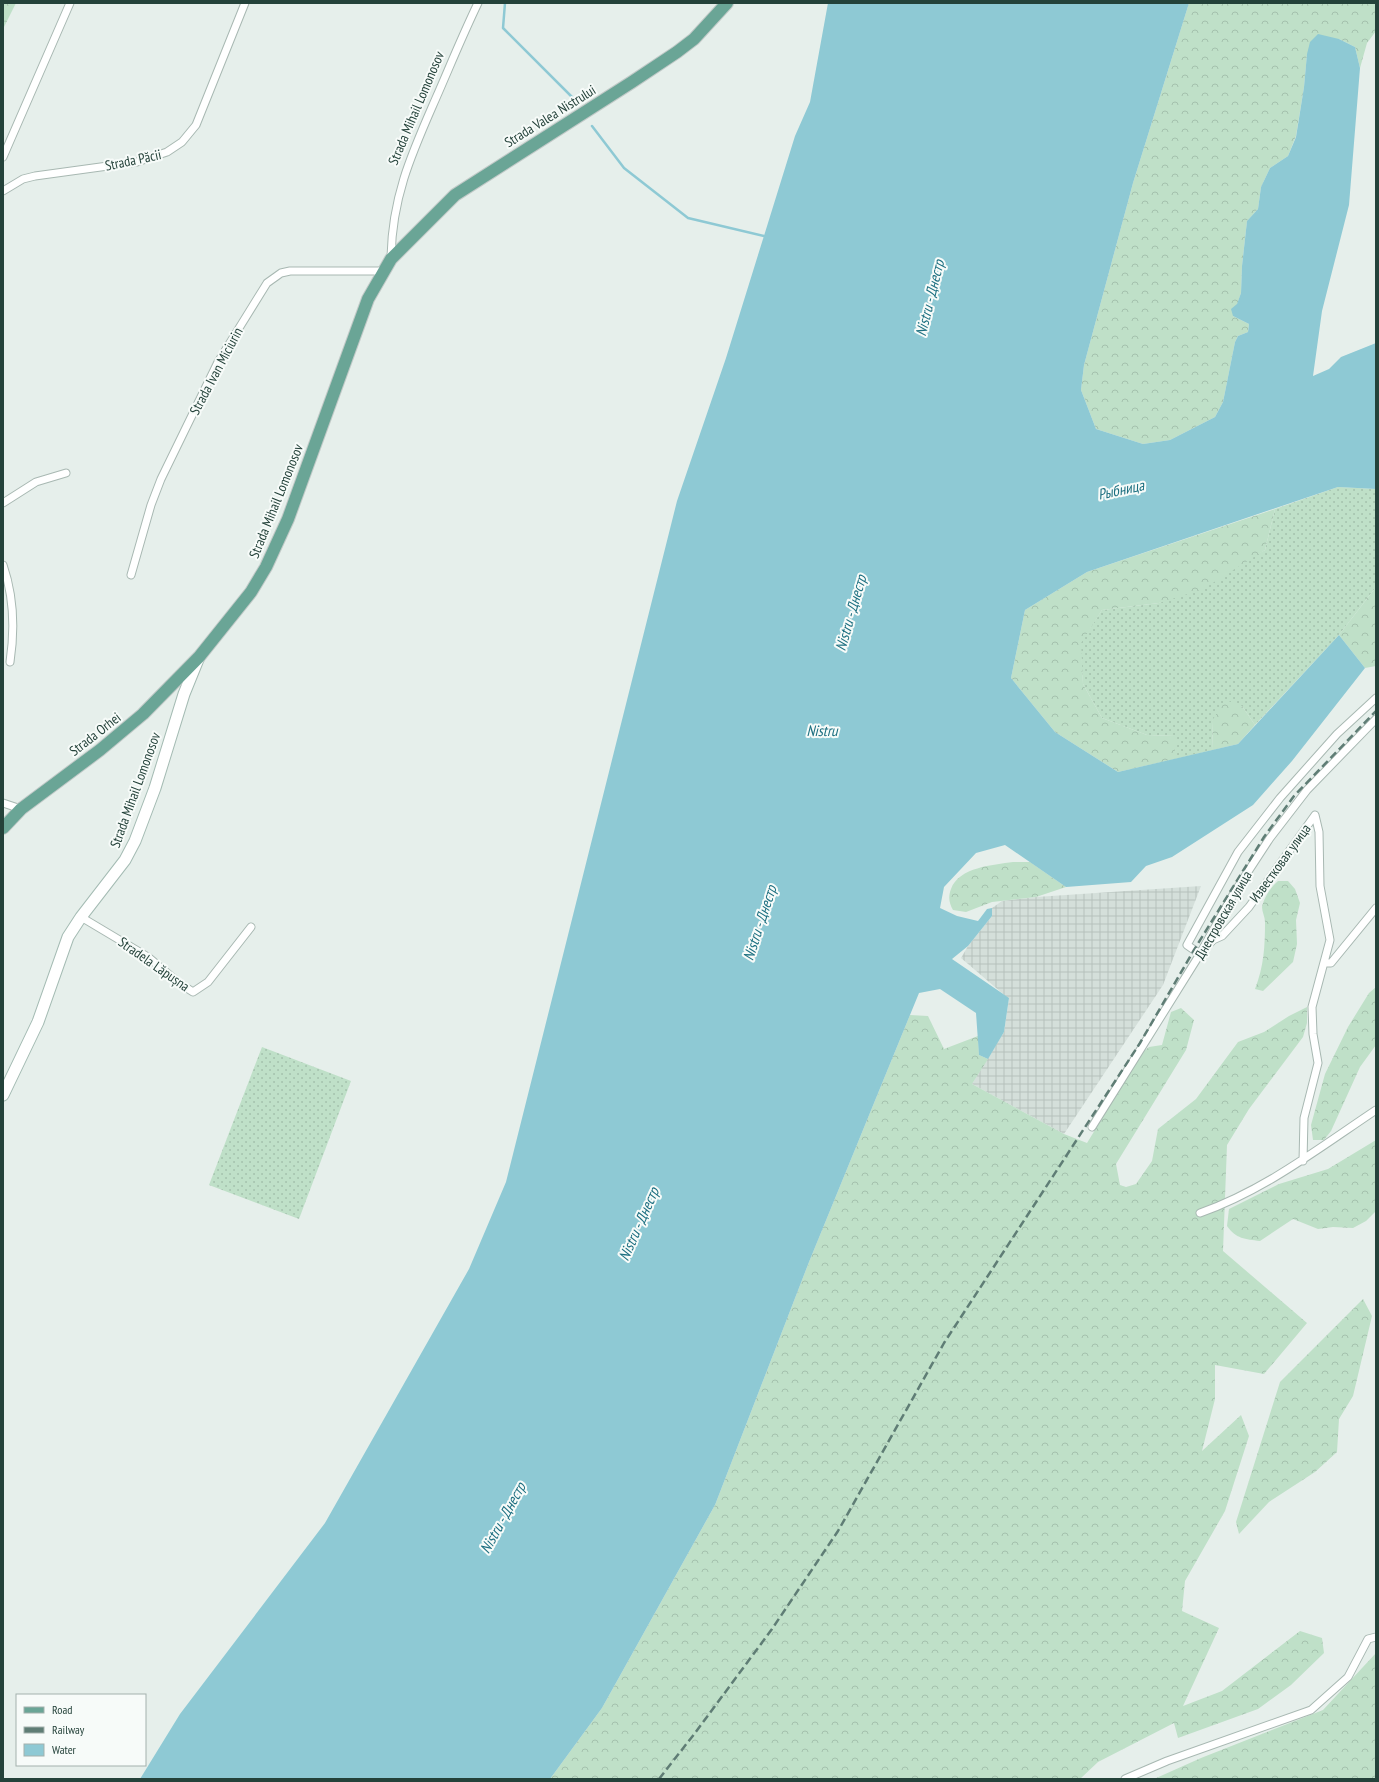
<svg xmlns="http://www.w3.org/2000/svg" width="1379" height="1782" font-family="'PT Sans Narrow',sans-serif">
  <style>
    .industrial { fill: url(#industrial-grid) }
    .grass { fill: url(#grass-dots) }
    .forest { fill: url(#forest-crowns) }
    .water { fill: #8ec9d4 }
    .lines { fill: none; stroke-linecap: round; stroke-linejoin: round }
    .stream { stroke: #8ec9d4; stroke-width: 2.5 }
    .street-casing { stroke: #a8b8b2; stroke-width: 9 }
    .secondary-casing { stroke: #a4bbb3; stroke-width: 13 }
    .primary-casing { stroke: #c2cac8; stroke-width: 14 }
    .street { stroke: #fff; stroke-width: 7 }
    .secondary { stroke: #fff; stroke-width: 11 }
    .primary { stroke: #6aa596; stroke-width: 12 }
    .rail { stroke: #5f7d75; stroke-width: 2.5; stroke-dasharray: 8 4; stroke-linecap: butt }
    .labels { text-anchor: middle; stroke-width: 4; stroke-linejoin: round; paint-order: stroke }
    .street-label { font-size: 14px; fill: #24423a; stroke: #f7fbf9 }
    .water-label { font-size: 15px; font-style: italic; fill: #1c6f80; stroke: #f7fbf9 }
  </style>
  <defs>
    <pattern id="industrial-grid" width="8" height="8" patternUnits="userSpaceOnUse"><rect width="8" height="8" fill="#d4dfda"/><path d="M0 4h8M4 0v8" fill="none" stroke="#b6c1bc"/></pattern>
    <pattern id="grass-dots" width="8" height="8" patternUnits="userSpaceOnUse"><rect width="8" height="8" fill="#bfe0c8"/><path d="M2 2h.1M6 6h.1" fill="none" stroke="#a4c1ad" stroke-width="1.8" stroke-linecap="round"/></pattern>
    <pattern id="forest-crowns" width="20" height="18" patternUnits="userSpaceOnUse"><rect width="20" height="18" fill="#bfe0c8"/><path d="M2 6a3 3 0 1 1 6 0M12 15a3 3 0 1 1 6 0" fill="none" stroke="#a4c1ad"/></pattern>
  </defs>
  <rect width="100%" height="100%" fill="#e6efeb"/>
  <!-- industrial -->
  <path class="industrial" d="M1201,886l-38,99 -99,149 -92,-50 32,-52 5,-33 -48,-41 7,-12 24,-30v-8l10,-7 34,-4z"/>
  <!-- grass -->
  <path class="grass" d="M1338,487l38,2v98l-37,48 -84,90 -13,-19 -30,15 1,29 -38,9v-23l-28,-1 -45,-17 -19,-34 -3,-41 22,-33 57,-7 106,-53 10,-41z
    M262,1047l89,34 -52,138 -90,-34z"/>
  <!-- forest -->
  <path class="forest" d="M3,3h13l-13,26z
    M1189,3h187v28l-9,12 -7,25 -5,-21 -16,-8 -32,15 -3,33 -8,49 -8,20 -18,12 -9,19 -3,22 -11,12 -5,45 -1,27 -8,23 16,8 -1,8 -10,4 -3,6 -12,60 -8,15 -45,23 -27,4 -47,-15 -15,-39 3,-25 49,-182z
    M1275,509l-10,41 -62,39 -44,14 -57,7 -21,33 2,41 19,34 45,17 28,1v23l-57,13 -63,-40 -44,-54 14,-68 62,-38z
    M1376,587v79l-11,2 -26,-33z
    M1225,700l17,6 13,19 -17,19 -25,6 -1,-29z
    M1013,862h17l36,25 -30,10 -44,5 -26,10 -13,-2c-4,-7 -5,-13 -2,-21 8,-22 42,-24 62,-27z
    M1278,881h10l7,8 5,14 -4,17 1,24 -4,18 -30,29 -8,-2c9,-23 10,-43 10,-67 0,-5 -3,-10 -3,-15 2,-10 9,-20 16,-26z
    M1376,987v58l-16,22 -29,64 -7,9h-11l-2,-15 14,-51 23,-47 21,-34z
    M1307,1007v16l-4,14 -54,72 -22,36 -4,106 84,72 -43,51 -49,-9v34l-13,52 39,-36 8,21 -24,75 -40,70 -3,30 37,17 -36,78 39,-15 78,-60 22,7 2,15 -33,32 -33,24 -80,29 -4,-15 -76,39 -18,17h-530l52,-71 113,-203 94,-243 101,-247 18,1 16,33 34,-13 1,19 9,4 -16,25 92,50 23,9 55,-90 7,-6 13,-2 9,-33 10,-4 13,12 -8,30 -70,114 4,21 6,2 10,-3 16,-23 6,-32 38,-30 42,-57 26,-10 25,-16z
    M1376,1140v71l-10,10 -13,7 -20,-1 -15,2 -25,-10 -33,22c-15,-2 -24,-2 -33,-15l2,-17 50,-25 49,-15z
    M1363,1299l9,17 -19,80 -14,23 -2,33 -22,20 -46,30 -30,32 -3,-12 44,-140z
    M1376,1653v126h-222l47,-21 122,-48z"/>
  <!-- water -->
  <path class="water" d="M828,3h361l-56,180 -49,182 -3,25 15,39 47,15 27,-4 45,-23 8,-15 12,-60 3,-6 10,-4 1,-8 -16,-8 -2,-7 6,-5 4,-11 1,-27 5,-45 11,-12 3,-22 9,-19 18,-12 8,-19 8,-50 3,-33 3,-12 8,-8 21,5 16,8 5,21 -11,137 -27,106 -9,65 16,-7 12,-12 35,-14v146l-38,-2 -251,85 -62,38 -14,68 44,54 63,40 120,-28 101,-109 26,33 -73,93 -39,44 -81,52 -26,9 -15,16 -65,5 -61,-42 -29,8 -32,34 -4,21 17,8 21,5 9,-12 5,-1v8l-24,30 -16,13 57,39 -5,34 -16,27 -9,-4 -3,-42 -36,-24 -21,4 -110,269 -94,243 -113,203 -52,71h-410l40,-65 145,-191 144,-254 37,-87 171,-681 49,-143 69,-222 15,-34z"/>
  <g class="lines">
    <!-- stream -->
    <path class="stream" d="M505,3l-2,25 74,74
      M592,126l32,42 64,50 76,18"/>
    <!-- street casing -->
    <g class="street-casing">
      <path id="street" d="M3,157l67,-154
        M3,191l20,-12 12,-3 102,-14 30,-10 15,-10 14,-17 49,-122
        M391,258c1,-62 21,-105 45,-160 14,-32 27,-64 42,-95
        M3,503l33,-21 30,-9
        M3,565c11,32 12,64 7,97
        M131,575l20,-70 10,-26 57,-117 49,-79 14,-10 9,-2h93
        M3,803l18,6
        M81,917l67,40 31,26 14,9 15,-10 43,-55
        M1324,963h7l45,-55
        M1092,1127l108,-173 34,-61 36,-55 37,-48 69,-71
        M1303,1161l1,-43 14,-55 -5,-29 -1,-27 18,-67 -10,-54 -1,-54 -4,-17 -66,92 -27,29 -9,4 -13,14 -13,-9 51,-93 42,-54 57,-64 39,-36
        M1200,1213c65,-23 119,-65 176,-103
        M1125,1779l42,-18 144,-51 37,-33 20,-38 8,-2"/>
    </g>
    <!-- secondary casing -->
    <g class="secondary-casing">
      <path id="secondary" d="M3,1095l35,-73 30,-85 13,-20 44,-57 10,-19 20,-53 29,-94 15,-37"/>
    </g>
    <!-- primary casing -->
    <g class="primary-casing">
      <path id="primary" d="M3,828l18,-19 79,-59 43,-36 56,-57 52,-65 15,-25 22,-48 80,-220 23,-40 64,-64 177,-113 45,-30 17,-13 33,-36"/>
    </g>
    <!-- street -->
    <use href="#street" class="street"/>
    <!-- secondary -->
    <use href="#secondary" class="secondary"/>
    <!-- primary -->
    <use href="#primary" class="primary"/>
    <!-- rail -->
    <path class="rail" d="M659,1779l36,-46 77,-104 66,-98 106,-188 196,-300 54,-93 70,-113 30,-41 82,-85"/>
  </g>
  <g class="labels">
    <!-- street labels -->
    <g class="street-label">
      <text transform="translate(416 108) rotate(-67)" y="5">Strada Mihail Lomonosov</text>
      <text transform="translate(550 116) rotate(-32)" y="5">Strada Valea Nistrului</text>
      <text transform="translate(133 160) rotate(-12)" y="5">Strada Păcii</text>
      <text transform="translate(216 371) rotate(-62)" y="5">Strada Ivan Miciurin</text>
      <text transform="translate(276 501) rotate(-68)" y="5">Strada Mihail Lomonosov</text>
      <text transform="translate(95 734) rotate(-38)" y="5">Strada Orhei</text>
      <text transform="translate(135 790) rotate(-70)" y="5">Strada Mihail Lomonosov</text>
      <text transform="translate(1280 863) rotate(-54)" y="5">Известковая улица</text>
      <text transform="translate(1223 915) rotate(-60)" y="5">Днестровская улица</text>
      <text transform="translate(154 964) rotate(35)" y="5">Stradela Lăpușna</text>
    </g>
    <!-- water labels -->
    <g class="water-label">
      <text transform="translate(930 298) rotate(-76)" y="5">Nistru - Днестр</text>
      <text transform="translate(1121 490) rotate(-12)" y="5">Рыбница</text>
      <text transform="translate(851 613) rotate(-74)" y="5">Nistru - Днестр</text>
      <text x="822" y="736">Nistru</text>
      <text transform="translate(760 923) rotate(-72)" y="5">Nistru - Днестр</text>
      <text transform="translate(639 1224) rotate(-66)" y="5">Nistru - Днестр</text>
      <text transform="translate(503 1518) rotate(-61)" y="5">Nistru - Днестр</text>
    </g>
  </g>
  <!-- border -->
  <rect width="1379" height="1782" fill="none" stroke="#24423a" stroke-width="8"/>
  <!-- legend -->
  <rect x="16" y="1694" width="130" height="72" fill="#f7fbf9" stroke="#a3b1ad"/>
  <rect x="24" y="1707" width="20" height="6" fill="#6aa596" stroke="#a3b1ad"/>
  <text x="52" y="1714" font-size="12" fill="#24423a">Road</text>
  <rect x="24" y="1727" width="20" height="6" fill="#5f7d75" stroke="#a3b1ad"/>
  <text x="52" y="1734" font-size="12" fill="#24423a">Railway</text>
  <rect x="24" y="1744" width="20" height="12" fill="#8ec9d4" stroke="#a3b1ad"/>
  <text x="52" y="1754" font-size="12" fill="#24423a">Water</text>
</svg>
